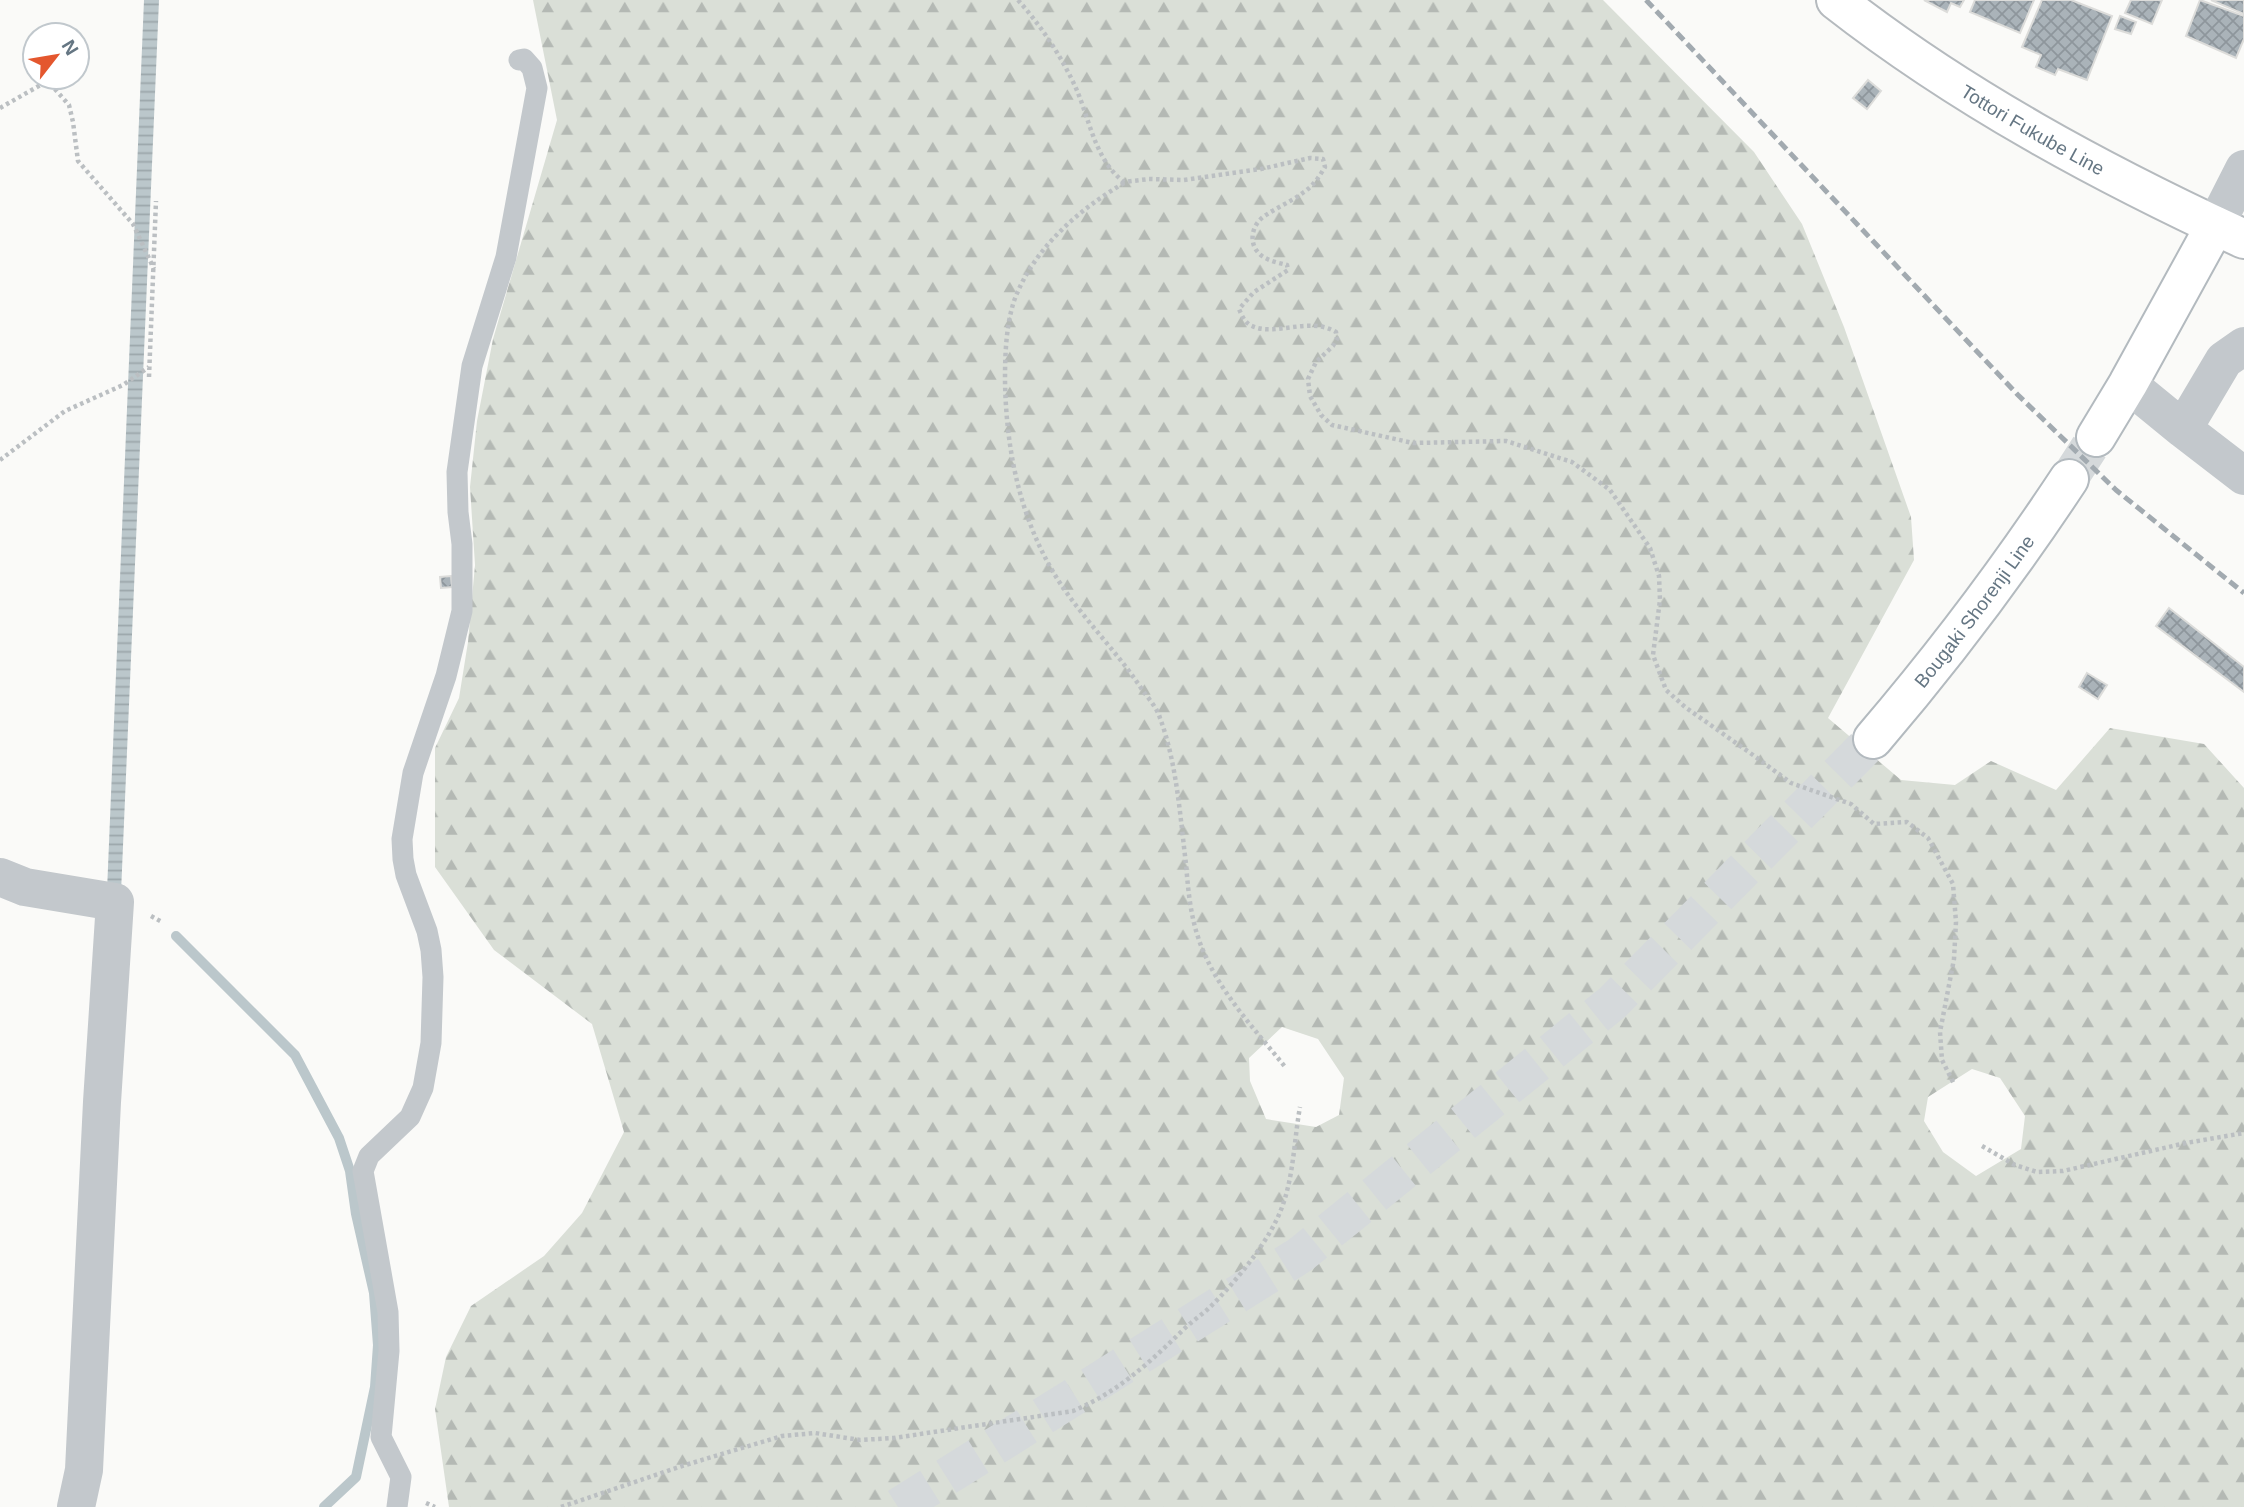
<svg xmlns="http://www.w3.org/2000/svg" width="2244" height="1507" font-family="Helvetica,sans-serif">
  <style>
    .forest { fill: url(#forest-firs); fill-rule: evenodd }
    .water { fill: url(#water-rules) }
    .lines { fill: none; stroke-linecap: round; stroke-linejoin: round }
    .stream { stroke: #bbc7cb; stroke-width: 10 }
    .building { fill: url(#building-cross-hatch); stroke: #dcdcda; stroke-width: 2 }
    .secondary-tunnel { stroke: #d5d9db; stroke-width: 38; stroke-dasharray: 38 19; stroke-linecap: butt }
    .secondary-casing { stroke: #b3babf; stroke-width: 42 }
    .primary-casing { stroke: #b5babe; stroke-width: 42 }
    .path { stroke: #bbbfc2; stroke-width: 4.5; stroke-dasharray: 3.5 3.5; stroke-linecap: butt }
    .lane { stroke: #c3c8cc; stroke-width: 21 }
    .street { stroke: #c3c8cc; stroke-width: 38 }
    .secondary { stroke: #fff; stroke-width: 38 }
    .primary { stroke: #fff; stroke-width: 38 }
    .rail { stroke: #a2aab0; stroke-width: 5; stroke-dasharray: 10 5; stroke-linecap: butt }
    .labels { text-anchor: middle; stroke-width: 7; stroke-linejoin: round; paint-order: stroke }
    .street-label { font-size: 19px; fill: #657683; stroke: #fff }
  </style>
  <defs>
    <pattern id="forest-firs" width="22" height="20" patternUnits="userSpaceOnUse" patternTransform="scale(1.75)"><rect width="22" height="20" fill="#dadfd7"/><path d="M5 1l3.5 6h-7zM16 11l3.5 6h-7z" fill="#b4b9b4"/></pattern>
    <pattern id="water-rules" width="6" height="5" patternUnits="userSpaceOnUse" patternTransform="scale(1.75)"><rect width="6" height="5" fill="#bbc7cb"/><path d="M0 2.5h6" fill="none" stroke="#9ca6aa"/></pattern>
    <pattern id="building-cross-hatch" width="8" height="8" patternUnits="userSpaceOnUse" patternTransform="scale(1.75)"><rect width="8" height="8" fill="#aab3b9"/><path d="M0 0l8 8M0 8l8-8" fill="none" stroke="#8e969c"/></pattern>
  </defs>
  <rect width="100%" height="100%" fill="#fafaf8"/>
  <!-- forest -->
  <path class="forest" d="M533,0h1070l151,152 48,72 42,103 67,190 3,43 -86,158 73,62 54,5 36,-24 65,29 54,-62 94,16 40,44v719h-1795l-14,-98 11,-52 25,-51 73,-50 38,-43 42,-81 -32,-108 -98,-74 -59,-83v-119l24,-50 9,-56 7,-77 -5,-78 7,-66 16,-82 64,-219zM1282,1027l36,12 26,39 -5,37 -23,12 -50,-8 -16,-38 -1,-23zM1972,1069l28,9 25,38 -4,33 -45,27 -33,-24 -19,-31 4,-24z"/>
  <!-- water -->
  <path class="water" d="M144,0h15l-38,893 -14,-2z"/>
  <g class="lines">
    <!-- stream -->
    <path class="stream" d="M176,936l119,119 44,83 11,33 6,43 18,79 4,52 -3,42 -19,90 -32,30"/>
  </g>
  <!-- building -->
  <path class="building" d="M1924,0h40l-4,7 -9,-4 -4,9z
    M1975,0h59l-14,33 -50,-21z
    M2042,0h29l41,16 -25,64 -29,-11 -3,6 -19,-8 5,-12 -19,-8z
    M2131,0h31l-10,24 -27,-11z
    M2200,0l44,16v23l-8,19 -50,-22z
    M2211,0h33v14z
    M2120,16l16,6 -5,12 -16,-5z
    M1868,80l13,11 -14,18 -14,-11z
    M451,576l1,11 -11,1 -1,-11z
    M2169,608l75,59v25l-88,-66z
    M2087,673l20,12 -9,14 -19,-12z"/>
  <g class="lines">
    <!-- secondary-tunnel -->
    <path class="secondary-tunnel" d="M2069,479l27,-42
      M898,1507l402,-252 312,-252 261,-264"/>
    <!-- secondary casing -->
    <g class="secondary-casing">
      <g id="secondary">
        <path d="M2096,437l32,-53 87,-158"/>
        <path id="s1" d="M1873,739c71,-83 136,-169 196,-260"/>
      </g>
    </g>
    <!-- primary casing -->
    <g class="primary-casing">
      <g id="primary">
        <path id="s2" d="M1836,0c124,97 265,173 408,239"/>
      </g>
    </g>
    <!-- path -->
    <path class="path" d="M1018,0c23,26 42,54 57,86 15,33 19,73 49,96l25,-3 35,1 77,-11 49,-11 13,1 2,8c-6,10 -12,19 -21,25 -12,9 -26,15 -38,23 -15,9 -19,30 -4,41 7,5 17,7 25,9l1,5 -34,22 -15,17c3,7 6,14 13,17 23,11 57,-10 84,6l1,7 -4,7 -17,16 -8,17 2,17 11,19 11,10 81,18 93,-2 66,21 38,28 40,58 9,28 1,24 -7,55 13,35 19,17 68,48 38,28 60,21 23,20 33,-2 21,16 25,46 3,38 -2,37 -14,73 2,28 12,24
      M0,108l44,-25 10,5 15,17 4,17 5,39 55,63 21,45
      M1124,183c-46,27 -91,66 -110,118 -8,25 -9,53 -9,79 1,72 16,145 57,206 25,37 57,68 81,105 6,8 14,17 17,27 17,46 20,98 26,146 2,24 4,49 12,73 16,50 56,91 88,131
      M149,377l7,-176
      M0,460l65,-49 58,-26 26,-18
      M151,916l11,6
      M1982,1146l33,19 22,7 26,-1 123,-28 58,-10
      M426,1503l9,4
      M561,1507l121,-41 100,-30 33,-3 45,7 34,-2 179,-27c45,-19 76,-48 110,-81 8,-8 17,-14 25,-21 24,-23 53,-58 68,-88 18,-36 17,-75 24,-114"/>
    <!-- lane -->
    <path class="lane" d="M397,1507l4,-30 -20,-40 8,-86 -1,-39 -25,-141 6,-15 41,-39 13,-29 8,-45 2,-66 -2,-27 -4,-19 -21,-56 -3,-16 -1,-20 11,-66 33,-97 16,-65v-67l-4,-32 -1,-40 15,-106 34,-109 31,-169 -5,-20 -8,-9 -5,1"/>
    <!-- street -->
    <path class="street" d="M2215,226l29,-57
      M2244,346l-20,14 -41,69 61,47
      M2128,384l55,45
      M0,877l25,10 90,15 -13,200 -18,368 -8,37"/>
    <!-- secondary -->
    <use href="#secondary" class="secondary"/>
    <!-- primary -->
    <use href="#primary" class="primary"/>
    <!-- rail -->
    <path class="rail" d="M1646,0l372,395 98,95 128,103"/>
  </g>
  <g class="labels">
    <!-- street labels -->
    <g class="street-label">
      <text dy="7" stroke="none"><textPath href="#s2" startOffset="236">Tottori Fukube Line</textPath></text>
      <text dy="7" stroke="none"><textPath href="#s1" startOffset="163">Bougaki Shorenji Line</textPath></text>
    </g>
  </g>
  <!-- north arrow -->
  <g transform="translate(56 56) rotate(59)"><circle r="33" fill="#ffffff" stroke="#c1c8cd" stroke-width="2"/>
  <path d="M0-5L12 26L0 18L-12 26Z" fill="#e4572e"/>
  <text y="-10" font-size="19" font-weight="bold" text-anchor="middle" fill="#657683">N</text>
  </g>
</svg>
